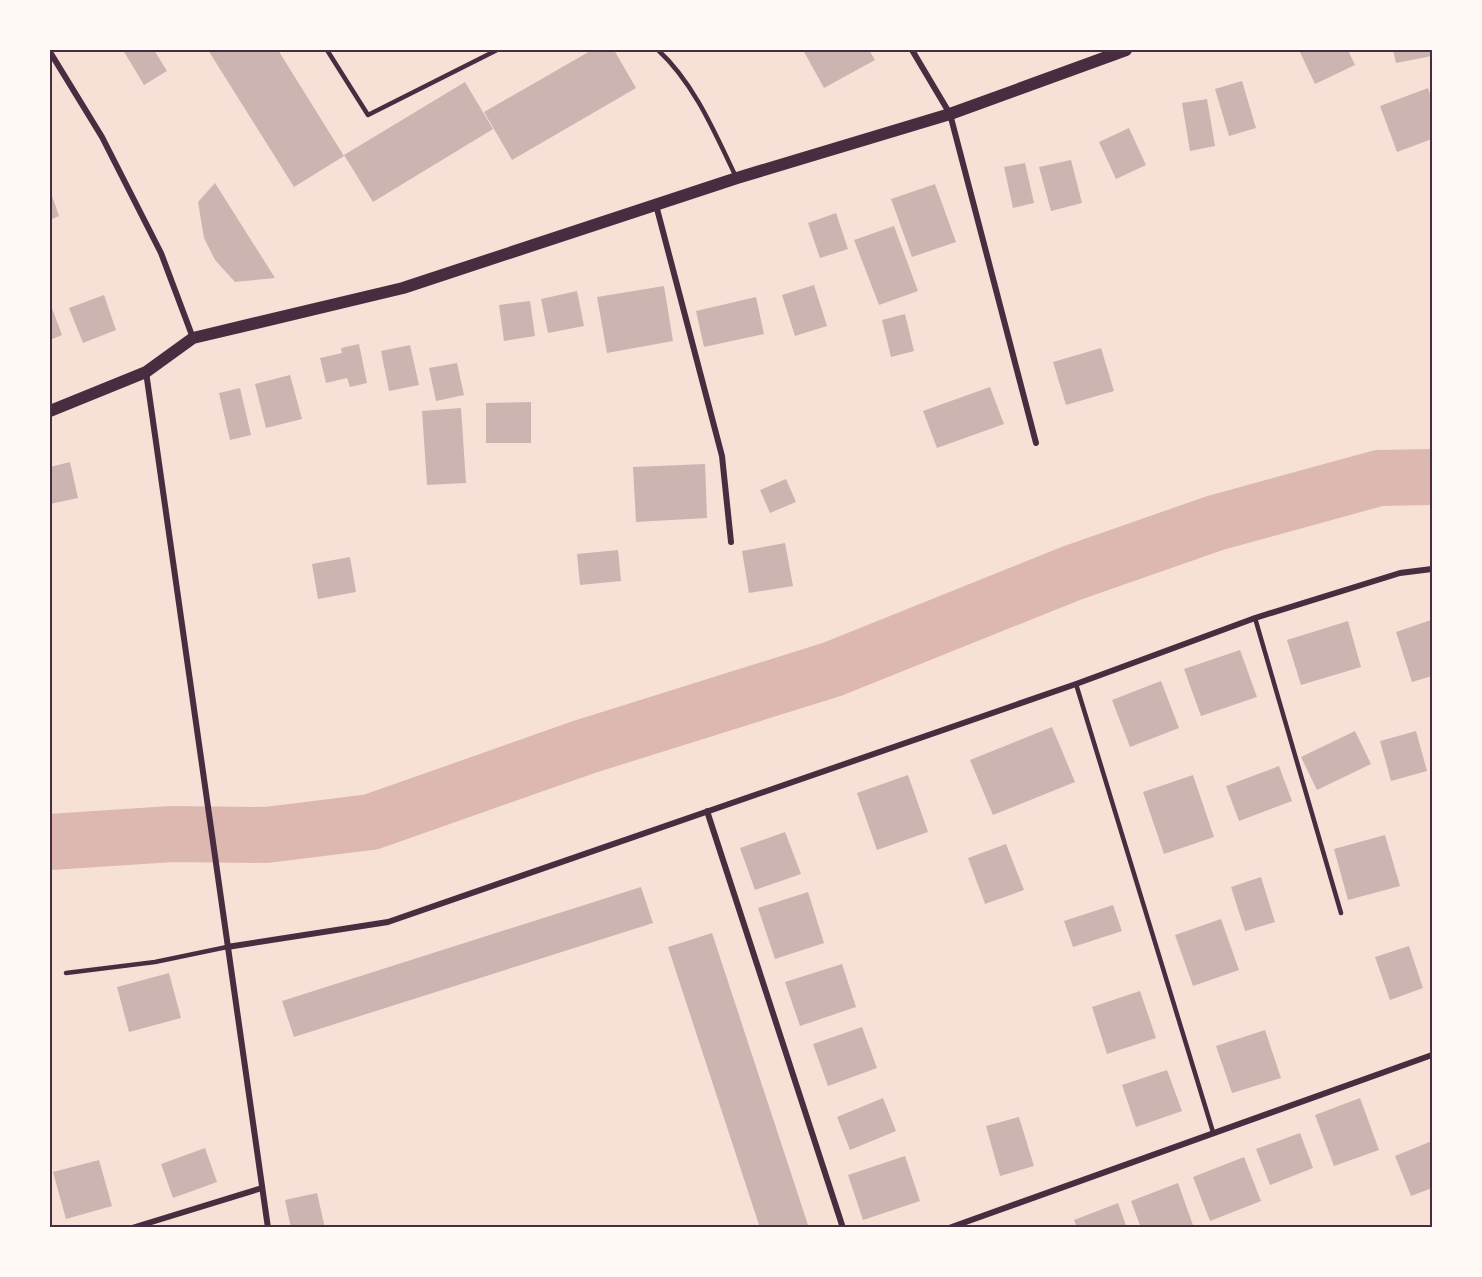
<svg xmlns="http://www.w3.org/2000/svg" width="1482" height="1277" font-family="'Sofia Sans Condensed',sans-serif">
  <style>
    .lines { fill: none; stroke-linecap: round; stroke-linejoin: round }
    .river { stroke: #dcb8b0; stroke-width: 56 }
    .building { fill: #ccb4b1 }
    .service { stroke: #4a2c40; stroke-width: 4.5 }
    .minor { stroke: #4a2c40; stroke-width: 6 }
    .secondary { stroke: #4a2c40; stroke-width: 12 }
    .neatline { fill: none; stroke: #4a2c40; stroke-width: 2 }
  </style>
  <rect width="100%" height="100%" fill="#f7e1d7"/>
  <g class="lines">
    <!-- river -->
    <path class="river" d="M50,842l122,-8 94,1 105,-13 213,-75 249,-78 239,-96 143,-50 164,-45 53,-1"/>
  </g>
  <!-- building -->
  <path class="building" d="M123,50h31l13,21 -23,14z
    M208,50h70l66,106 -50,31z
    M592,50h22l22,38 -124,72 -28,-48z
    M803,50h66l6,10 -51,28z
    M1299,50h49l7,15 -40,19z
    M1393,50h39v6l-36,7z
    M1242,81l14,47 -27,8 -14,-47z
    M465,82l28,47 -120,73 -29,-47z
    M1428,88l4,12v39l-35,13 -17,-46z
    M1207,99l8,47 -25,5 -8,-48z
    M1129,128l17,37 -30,14 -17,-37z
    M1071,160l11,43 -31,8 -12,-44z
    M1025,163l9,40 -21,5 -9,-41z
    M215,183l60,95 -40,4 -20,-22 -11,-22 -6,-36z
    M935,184l21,58 -44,15 -21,-58z
    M50,190l9,26 -9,4z
    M836,213l12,36 -28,9 -12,-35z
    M894,226l24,65 -39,14 -25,-65z
    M814,285l13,41 -32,10 -13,-41z
    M664,286l9,55 -66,12 -10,-56z
    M577,291l7,35 -36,7 -7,-34z
    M104,295l12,35 -33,13 -14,-35z
    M756,297l8,37 -60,13 -8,-36z
    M530,301l5,35 -31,5 -5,-36z
    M50,303l12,32 -12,5z
    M905,314l9,37 -23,6 -9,-37z
    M359,344l8,39 -17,4 -3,-9 -21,5 -6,-25 22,-5 -1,-5z
    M410,345l9,40 -30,6 -8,-40z
    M1101,348l13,43 -48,14 -13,-43z
    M457,363l7,32 -28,6 -7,-33z
    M290,375l12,44 -36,9 -11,-44z
    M990,387l14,37 -67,24 -14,-37z
    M240,388l11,47 -21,5 -11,-47z
    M531,402v41h-45v-40z
    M461,408l5,75 -39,2 -5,-74z
    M70,462l8,36 -28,6v-37z
    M705,464l2,54 -71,4 -3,-55z
    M786,479l10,23 -26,11 -10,-23z
    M785,543l8,43 -44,7 -7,-42z
    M618,550l3,31 -41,4 -3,-31z
    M350,557l6,35 -38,7 -6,-35z
    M1431,620l1,56 -20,6 -16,-50z
    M1348,621l13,46 -60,18 -14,-45z
    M1240,650l17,47 -56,19 -17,-47z
    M1161,681l18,47 -49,19 -18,-47z
    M1052,727l23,55 -82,33 -23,-55z
    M1355,731l16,33 -54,26 -16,-33z
    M1416,731l11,40 -36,10 -11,-40z
    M1279,766l13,35 -53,20 -13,-35z
    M908,775l20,57 -51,18 -20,-57z
    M1193,775l21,62 -50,17 -21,-62z
    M785,832l16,42 -46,16 -15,-42z
    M1385,835l15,51 -52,14 -14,-51z
    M1006,844l18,46 -39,14 -17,-46z
    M1261,877l14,45 -30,9 -14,-44z
    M641,887l12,36 -359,114 -12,-36z
    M808,892l16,51 -49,16 -17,-51z
    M1113,905l9,26 -49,16 -9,-26z
    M1221,919l18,51 -46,16 -18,-51z
    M712,933l97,295h-49l-92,-281z
    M1409,946l14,42 -33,12 -15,-43z
    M842,964l14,43 -56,19 -15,-44z
    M169,973l12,45 -52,14 -12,-45z
    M1140,991l16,47 -49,16 -15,-47z
    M862,1027l15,41 -49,18 -15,-42z
    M1265,1030l16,48 -49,15 -16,-47z
    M1167,1070l15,41 -46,16 -14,-42z
    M883,1098l13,33 -46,19 -13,-33z
    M1360,1098l19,52 -45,16 -19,-51z
    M1019,1117l15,49 -34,10 -14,-50z
    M1300,1133l13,35 -43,17 -14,-36z
    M1432,1141v47l-21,8 -16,-40z
    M205,1148l12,34 -44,16 -12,-34z
    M905,1156l15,45 -57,19 -15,-45z
    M1244,1157l17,44 -51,20 -17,-44z
    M99,1160l13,46 -46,13 -13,-47z
    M1178,1183l16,45h-53l-10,-27z
    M317,1193l8,35h-34l-6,-28z
    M1118,1203l9,25h-50l-3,-8z"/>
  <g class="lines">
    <!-- service -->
    <path class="service" d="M327,50l41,65 129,-65
      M658,50c36,33 57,83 78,127
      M1255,618l86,295
      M1076,684l137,448
      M66,973l89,-11 72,-15"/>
    <!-- minor -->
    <path class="minor" d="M912,50l38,64 86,329
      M50,52l52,85 59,116 32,85
      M656,205l66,251 9,86
      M146,372l122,856
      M707,811l136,417
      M227,947l161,-25 688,-238 179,-66 145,-45 32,-4
      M132,1228l130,-40
      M949,1228l483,-173"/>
    <!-- secondary -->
    <path class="secondary" d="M50,411l96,-39 47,-34 210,-50 334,-110 213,-64 176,-64"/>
  </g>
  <!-- border -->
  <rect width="1482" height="1277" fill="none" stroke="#fffaf5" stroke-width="102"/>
  <rect x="51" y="51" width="1380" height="1175" class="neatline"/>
</svg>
